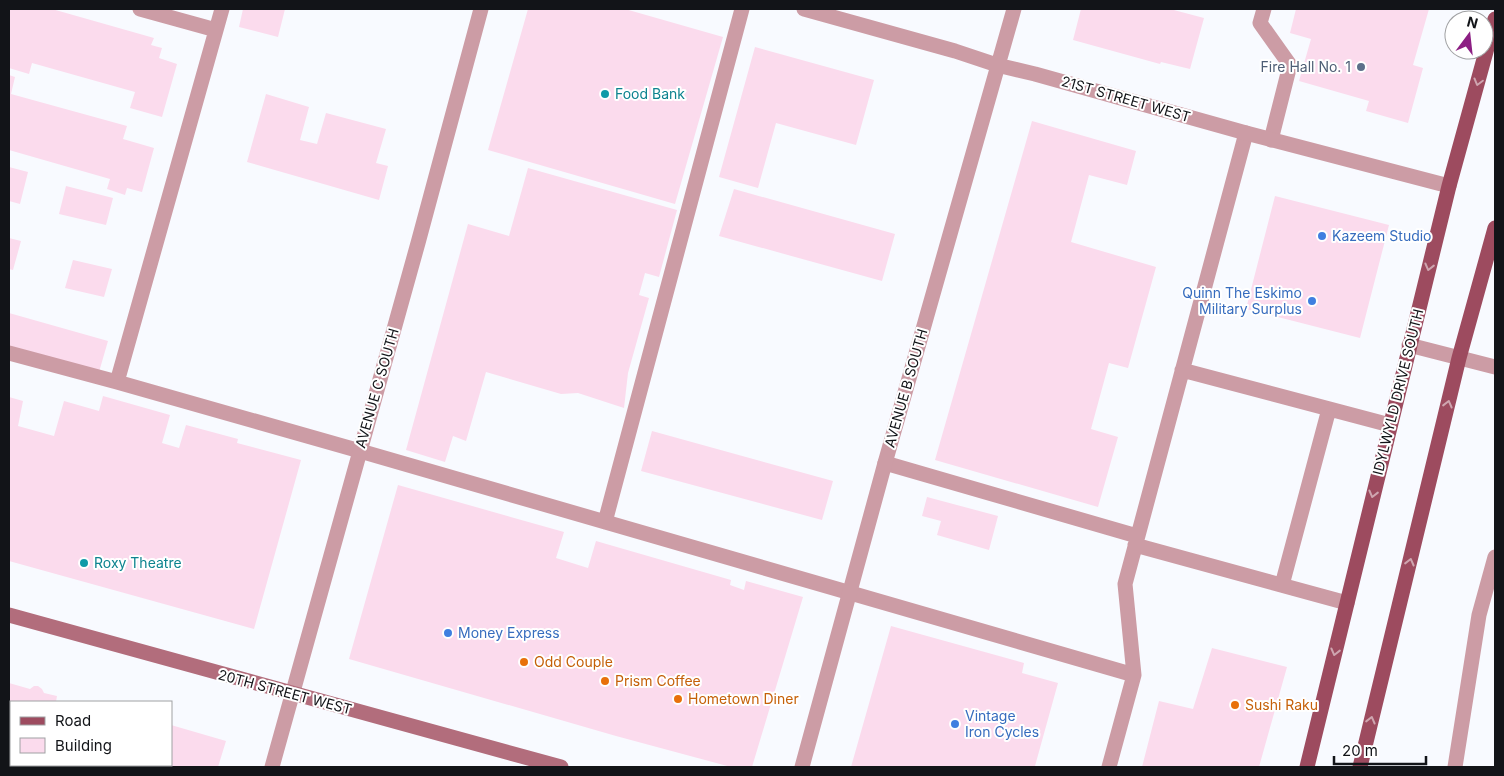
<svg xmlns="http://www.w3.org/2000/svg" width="1504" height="776" font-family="Inter,sans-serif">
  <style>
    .building { fill: #fbdbed }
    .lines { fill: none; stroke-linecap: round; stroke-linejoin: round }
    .lane { stroke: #cc9ca5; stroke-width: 15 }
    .street { stroke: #cc9ca5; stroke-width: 15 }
    .secondary { stroke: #b26d7c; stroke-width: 15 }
    .primary { stroke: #9d4b5f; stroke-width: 15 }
    .oneway { stroke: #cea5af }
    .service-dot { fill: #5c6f8a; stroke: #fff; stroke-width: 2 }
    .culture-dot { fill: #0f9aa8; stroke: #fff; stroke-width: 2 }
    .shop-dot { fill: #3f7fe0; stroke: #fff; stroke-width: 2 }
    .food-dot { fill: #e8710a; stroke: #fff; stroke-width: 2 }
    .labels { text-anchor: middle; stroke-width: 4; stroke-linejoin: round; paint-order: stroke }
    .service-label { font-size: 14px; fill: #4e5e75; stroke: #fff; text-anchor: end }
    .culture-label { font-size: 14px; fill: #0d838f; stroke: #fff; text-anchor: start }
    .street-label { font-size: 14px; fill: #121418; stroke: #fff }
    .shop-label { font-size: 14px; fill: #366cbe; stroke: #fff; text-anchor: start }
    .food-label { font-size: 14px; fill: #c56008; stroke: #fff; text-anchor: start }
  </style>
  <rect width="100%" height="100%" fill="#f8faff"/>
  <!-- building -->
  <path class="building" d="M9,9h43l102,29 -3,7 11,3 -3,10 18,6 -15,53 -32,-9 5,-16 -103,-29 -3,11 -20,-6z
    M243,9h42l-7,28 -39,-10z
    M528,9h97l98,28 -48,167 -187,-54z
    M1081,9h89l34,9 -14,51 -29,-7 -1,2 -87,-24z
    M1296,9h133l-16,56 10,3 -15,55 -42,-12 3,-10 -70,-20 12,-42 -21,-6z
    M755,47l119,33 -18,65 -80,-22 -18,65 -39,-11z
    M9,75l6,2 -4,17 116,32 -4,13 31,9 -12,44 -15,-4 -2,7 -18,-6 3,-10 -101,-29z
    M266,94l43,13 -9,33 17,4 9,-31 60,16 -10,34 12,3 -9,34 -132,-38z
    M1032,121l104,30 -9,34 -38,-10 -18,67 85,25 -28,101 -19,-5 -18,66 27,8 -20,70 -163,-47z
    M9,167l19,5 -8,32 -11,-3z
    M528,168l149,42 -18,67 -14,-4 -6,22 10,3 -21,75 -4,35 -46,-15 -17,1 -75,-22 -20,69 -13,-5 -8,26 -39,-12 62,-226 41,12z
    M66,186l47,12 -7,27 -47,-11z
    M734,189l161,45 -13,47 -163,-45z
    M1275,196l114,29 -29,113 -114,-29z
    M9,238l12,3 -8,29 -4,-1z
    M73,260l39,9 -8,28 -39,-9z
    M9,313l99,28 -9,31 -90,-25z
    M103,396l67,19 -8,28 17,5 7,-23 52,14 -1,4 64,17 -47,169 -245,-68v-164l14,4 -5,25 36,10 10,-35 35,10z
    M652,431l181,50 -11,39 -181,-49z
    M398,485l166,47 -8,26 32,10 8,-27 135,39 -1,5 14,5 2,-9 57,16 -51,170h-21l-115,-31 -267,-77z
    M927,497l71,19 -9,34 -52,-15 4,-14 -19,-5z
    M891,626l133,37 -2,10 36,10 -23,83 4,1h-188z
    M1212,648l75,19 -28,100h-117l17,-66 34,8z
    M9,683l21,6 4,-3h4l4,3 2,4 13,3 -1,6h-45v63h27v2h-29z
    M171,725l55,16 -8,26h-88l1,-2h40z
    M75,765h37l-1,2h-37z"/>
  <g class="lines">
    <!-- lane -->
    <path class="lane" d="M140,9l76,21
      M1264,9l-4,14 30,42 -19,75
      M9,353l108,29 243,69 774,224
      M1182,370l208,55
      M117,382l105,-373
      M885,463l252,73
      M605,522l137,-513
      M1135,545l212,58
      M1282,585l47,-176
      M1109,767l25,-92 -9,-91 121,-451
      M1455,767l24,-152 16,-58"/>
    <!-- street -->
    <path class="street" d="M804,9l151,42 42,14 38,9 211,59 203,53
      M1409,345l86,22
      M272,767l146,-524 63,-234
      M802,767l83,-304 129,-454"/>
    <!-- secondary -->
    <path class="secondary" d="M9,615l552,152"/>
    <!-- primary -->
    <path class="primary" d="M1307,767l142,-581 46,-167
      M1360,767l99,-409 36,-130"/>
  </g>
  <!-- one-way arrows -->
  <defs><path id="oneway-chevron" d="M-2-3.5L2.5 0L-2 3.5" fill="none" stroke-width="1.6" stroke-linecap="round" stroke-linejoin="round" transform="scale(1.25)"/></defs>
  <g class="oneway">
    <use href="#oneway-chevron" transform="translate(1478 82) rotate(105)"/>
    <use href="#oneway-chevron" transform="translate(1429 267) rotate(104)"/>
    <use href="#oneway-chevron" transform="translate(1448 404) rotate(-76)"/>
    <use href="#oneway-chevron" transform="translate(1373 494) rotate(104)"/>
    <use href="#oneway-chevron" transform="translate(1410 562) rotate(-76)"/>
    <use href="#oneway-chevron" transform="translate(1335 652) rotate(104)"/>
    <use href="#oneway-chevron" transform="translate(1371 720) rotate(-76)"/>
  </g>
  <!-- markers -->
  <circle class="service-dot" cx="1361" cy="67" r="5"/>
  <g class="culture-dot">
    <circle cx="605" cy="94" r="5"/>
    <circle cx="84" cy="563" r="5"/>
  </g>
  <g class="shop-dot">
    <circle cx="1322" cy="236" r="5"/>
    <circle cx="1312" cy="301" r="5"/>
    <circle cx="448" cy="633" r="5"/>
    <circle cx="955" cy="724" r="5"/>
  </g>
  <g class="food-dot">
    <circle cx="524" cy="662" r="5"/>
    <circle cx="605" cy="681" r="5"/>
    <circle cx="678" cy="699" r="5"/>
    <circle cx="1235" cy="705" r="5"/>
  </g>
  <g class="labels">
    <!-- service labels -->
    <g class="service-label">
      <text x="1351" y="72">Fire Hall No. 1</text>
    </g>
    <!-- culture labels -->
    <g class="culture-label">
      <text x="615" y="99">Food Bank</text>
      <text x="94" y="568">Roxy Theatre</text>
    </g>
    <!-- street labels -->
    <g class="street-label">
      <text transform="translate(1126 99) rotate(16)" y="5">21ST STREET WEST</text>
      <text transform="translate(377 388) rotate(-74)" y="5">AVENUE C SOUTH</text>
      <text transform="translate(906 388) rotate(-74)" y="5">AVENUE B SOUTH</text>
      <text transform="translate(1398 392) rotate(-76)" y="5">IDYLWYLD DRIVE SOUTH</text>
      <text transform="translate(285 692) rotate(15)" y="5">20TH STREET WEST</text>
    </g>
    <!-- shop labels -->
    <g class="shop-label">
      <text x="1332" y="241">Kazeem Studio</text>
      <text x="1302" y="298" text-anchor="end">Quinn The Eskimo<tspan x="1302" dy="16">Military Surplus</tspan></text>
      <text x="458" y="638">Money Express</text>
      <text x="965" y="721">Vintage<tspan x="965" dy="16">Iron Cycles</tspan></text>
    </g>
    <!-- food labels -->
    <g class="food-label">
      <text x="534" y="667">Odd Couple</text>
      <text x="615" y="686">Prism Coffee</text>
      <text x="688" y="704">Hometown Diner</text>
      <text x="1245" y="710">Sushi Raku</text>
    </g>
  </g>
  <!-- border -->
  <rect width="1504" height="776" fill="none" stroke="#121418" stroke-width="20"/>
  <!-- legend -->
  <rect x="10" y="701" width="162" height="65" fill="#ffffff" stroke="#a0a1a3"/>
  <rect x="20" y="717" width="25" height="8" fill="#9d4b5f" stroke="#a0a1a3"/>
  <text x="55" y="726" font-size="15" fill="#121418">Road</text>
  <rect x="20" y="738" width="25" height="15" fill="#fbdbed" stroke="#a0a1a3"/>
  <text x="55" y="751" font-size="15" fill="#121418">Building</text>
  <!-- north arrow -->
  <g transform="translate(1469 35) rotate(15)"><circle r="24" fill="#ffffff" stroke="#a0a1a3"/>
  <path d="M0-4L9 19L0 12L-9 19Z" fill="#8c1f83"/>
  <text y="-8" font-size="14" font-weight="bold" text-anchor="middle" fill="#121418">N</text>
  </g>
  <!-- scale -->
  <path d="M1334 756v8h92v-8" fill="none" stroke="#121418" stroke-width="2.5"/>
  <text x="1342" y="756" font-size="15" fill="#121418" stroke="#ffffff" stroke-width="4" paint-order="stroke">20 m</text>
</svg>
